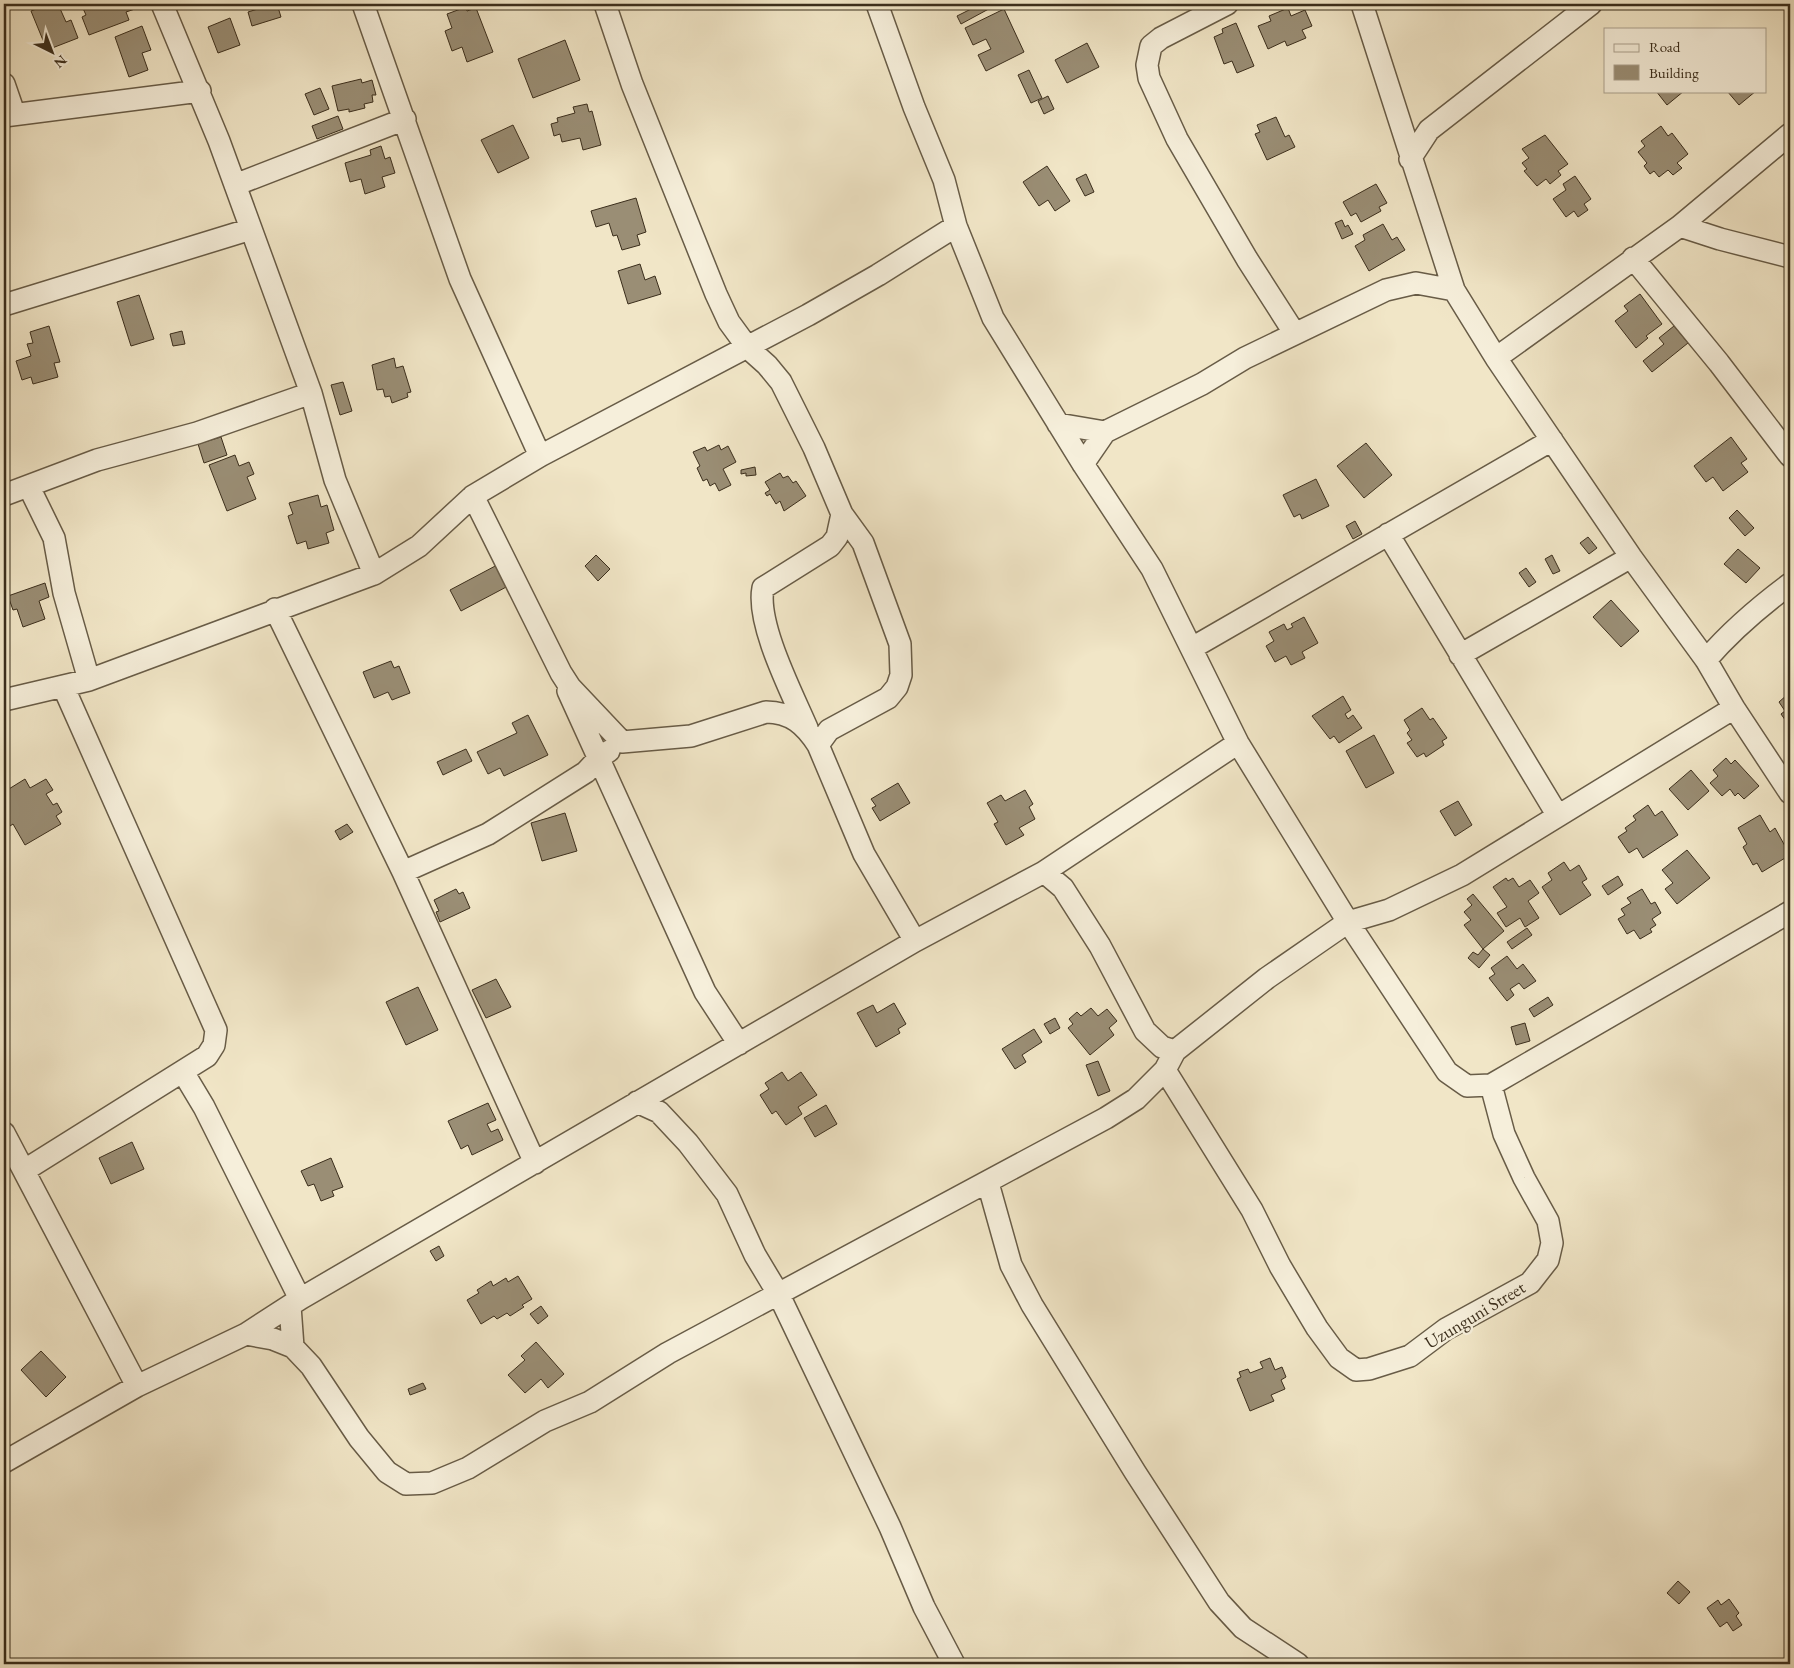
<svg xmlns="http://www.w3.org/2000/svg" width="1794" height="1668" font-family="'EB Garamond',serif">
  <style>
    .building { fill: #9a8e75; stroke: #3b2e1c }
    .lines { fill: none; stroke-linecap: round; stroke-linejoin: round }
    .minor-casing { stroke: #685c47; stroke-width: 24 }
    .minor { stroke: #f6efdb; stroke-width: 21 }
    .labels { text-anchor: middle; stroke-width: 5; stroke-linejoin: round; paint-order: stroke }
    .street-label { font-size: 18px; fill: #3b2e1c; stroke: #f6efdb }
  </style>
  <rect width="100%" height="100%" fill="#f1e6c7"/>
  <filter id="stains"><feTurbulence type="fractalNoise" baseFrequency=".004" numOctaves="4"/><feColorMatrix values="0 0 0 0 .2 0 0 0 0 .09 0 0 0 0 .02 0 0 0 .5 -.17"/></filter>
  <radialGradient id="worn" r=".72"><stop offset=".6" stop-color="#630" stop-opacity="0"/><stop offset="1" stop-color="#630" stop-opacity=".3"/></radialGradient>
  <!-- building -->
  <path class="building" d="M49,4h9l8,18 5,-2 7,18 -31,12 -16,-39z
    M81,4h52l2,5 -9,3 3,8 -40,15 -7,-18 4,-2z
    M274,4h3l4,13 -29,9 -4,-14z
    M971,4h24l1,1 -35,19 -4,-8 16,-8z
    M466,7l1,4 9,-3 17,44 -26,10 -5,-15 -10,4 -7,-20 7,-3 -5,-14z
    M1288,8l3,8 14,-6 7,16 -10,4 4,8 -19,8 -2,-5 -17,8 -10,-23 13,-5 -2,-5z
    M1004,9l20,43 -38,19 -8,-16 13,-6 -5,-10 -13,6 -8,-17z
    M230,18l10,27 -22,8 -10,-26z
    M1236,23l18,43 -17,7 -5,-12 -8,3 -10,-27 9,-4 -1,-4z
    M142,26l9,24 -9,3 6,17 -19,7 -14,-40z
    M565,40l15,40 -47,18 -15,-39z
    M1087,43l12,24 -32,16 -12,-23z
    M1029,70l13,28 -11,5 -13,-28z
    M361,79l1,4 10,-3 4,15h-4l1,7 -9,2 1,4 -16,4v-3l-11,2 -6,-25z
    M320,88l9,21 -15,6 -9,-21z
    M1656,91h28l-17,14z
    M1727,91h29l-17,14z
    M1048,96l6,13 -10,5 -6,-13z
    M587,104l2,8 3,-1 9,34 -18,5 -3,-12 -18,4 -2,-8 -6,2 -3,-12 7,-2 -1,-4 18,-5 -2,-6z
    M338,116l5,13 -26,10 -5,-13z
    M1276,117l9,20 4,-2 6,12 -28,13 -12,-26 5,-2 -3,-7z
    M513,125l16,33 -31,15 -17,-33z
    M1661,126l7,10 4,-3 16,21 -11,9 5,5 -9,7 -5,-5 -9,7 -5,-6 -4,3 -6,-8 3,-3 -9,-11 7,-6 -4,-5z
    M1545,135l23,29 -10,7 3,4 -11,9 -4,-5 -9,7 -13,-15 3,-2 -5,-6 7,-5 -7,-9z
    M381,146l4,13 5,-2 5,16 -13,4 3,10 -20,7 -4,-15 -11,3 -5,-19 26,-8 -1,-5z
    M1047,166l23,35 -15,10 -7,-11 -9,6 -16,-24z
    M1086,174l8,18 -9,4 -9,-17z
    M1575,176l16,23 -7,5 4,6 -10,7 -4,-6 -8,6 -13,-18 13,-9 -3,-6z
    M1376,184l11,19 -8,4 2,4 -20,11 -5,-9 -5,3 -8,-14z
    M636,198l10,34 -9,3 3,10 -18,5 -5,-15 -4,1 -4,-13 -13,4 -5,-16z
    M1342,220l3,7 3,-2 5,9 -11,5 -7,-16z
    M1383,224l9,16 5,-3 8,13 -36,21 -14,-25 10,-6 -2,-5z
    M640,264l5,16 10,-4 6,18 -33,10 -10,-33z
    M1640,294l22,30 -16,12 2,2 -12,10 -21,-27 13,-10 -4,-5z
    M139,295l15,44 -23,7 -14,-44z
    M49,326l11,36 -6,1 4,14 -25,7 -2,-7 -9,3 -6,-19 15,-5 -4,-12 6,-1 -3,-11z
    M1674,326l14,17 -36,29 -9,-11 21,-17 -5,-6z
    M182,331l3,13 -12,2 -3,-12z
    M394,358l2,10 7,-2 8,26 -4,1 1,4 -16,6 -2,-7 -5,1 -2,-8 -6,1 -5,-25z
    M343,382l9,29 -12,4 -9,-30z
    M221,437l6,18 -23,8 -6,-19z
    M1731,437l16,22 -6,4 7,9 -25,19 -10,-14 -7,5 -12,-16z
    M1366,443l26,32 -28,23 -27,-32z
    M719,445l2,5 7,-4 8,16 -13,7 8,16 -12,6 -4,-8 -5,3 -3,-7 -4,2 -6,-13 3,-2 -7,-14 12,-5 2,4z
    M235,455l4,11 10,-4 5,12 -7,3 9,22 -29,12 -18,-46z
    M755,467l1,8 -10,1v-3l-5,1v-4z
    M780,473l3,5 5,-2 5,7 3,-2 10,15 -22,15 -4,-10 -4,3 -6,-10 -3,2 -2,-3 5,-3 -5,-8z
    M1316,479l13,27 -27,13 -2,-5 -6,3 -11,-22z
    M318,495l3,12 6,-2 7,25 -8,3 3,10 -21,6 -2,-8 -9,3 -9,-28 5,-2 -4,-11z
    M1737,510l17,18 -9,8 -16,-18z
    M1355,521l7,13 -9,5 -7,-13z
    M1588,537l9,11 -8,6 -9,-11z
    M1738,549l22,19 -14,15 -22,-19z
    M596,555l14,14 -12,12 -13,-15z
    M1552,555l8,16 -7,3 -8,-15z
    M499,564l11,21 -49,26 -11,-21z
    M1526,568l10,14 -7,5 -10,-14z
    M45,583l4,14 -10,4 6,18 -22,8 -6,-18 -4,1 -5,-14z
    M1611,600l28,31 -18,16 -28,-30z
    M1304,617l14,26 -16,9 3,6 -14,7 -5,-9 -11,6 -9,-16 8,-5 -5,-9 15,-8 3,6 6,-3 -2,-3z
    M391,661l3,7 5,-2 11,27 -18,7 -4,-8 -14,6 -11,-26z
    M1790,689v38l-9,-13 4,-3 -6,-9 9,-8 -2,-2z
    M1343,696l8,14 -6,4 3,5 5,-4 9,13 -23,15 -5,-7 -4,3 -18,-23z
    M1422,708l8,12 3,-2 14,20 -5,3 2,4 -18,12 -2,-4 -7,4 -10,-14 5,-3 -5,-7 3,-3 -6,-10z
    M528,715l20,40 -44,21 -4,-8 -12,6 -11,-22 40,-19 -5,-10z
    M1374,735l20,38 -28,15 -20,-37z
    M466,749l6,12 -29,14 -6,-13z
    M1726,758l5,6 4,-4 24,26 -15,13 -6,-6 -3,3 -5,-7 -8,7 -12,-13 8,-7 -5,-6z
    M1691,770l18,21 -21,19 -19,-21z
    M25,779l5,9 16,-9 7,11 -7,4 7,11 4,-2 5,9 -6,4 5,8 -36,21 -12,-21 -3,2 -6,-11v-9l2,-1 -2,-13z
    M898,783l12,20 -30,18 -8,-13 4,-2 -5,-7z
    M1025,790l8,14 -4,3 6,12 -16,9 5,7 -18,10 -12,-21 4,-2 -11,-19 14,-8 4,6z
    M1458,801l14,24 -17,11 -15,-25z
    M1648,805l7,11 7,-5 16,24 -35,23 -6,-10 -8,5 -11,-16 9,-6 -2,-3 11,-8 -3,-4z
    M565,813l12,38 -35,10 -11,-38z
    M1760,815l10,17 5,-4 15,27 -28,17 -5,-9 -4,2 -10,-18 4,-3 -9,-16z
    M347,824l6,8 -13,8 -5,-9z
    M1687,850l23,28 -33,26 -12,-15 8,-6 -11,-13z
    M1564,862l6,9 9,-6 8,14 -5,3 9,13 -31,20 -18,-28 10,-7 -4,-7z
    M1618,876l5,9 -15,10 -6,-9z
    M1506,878l2,3 5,-3 6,9 11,-7 9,13 -11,8 11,17 -14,9 -5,-9 -14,9 -9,-14 10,-6 -14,-20z
    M456,889l3,5 4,-2 7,16 -30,14 -4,-10 3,-1 -5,-11z
    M1642,889l9,15 4,-2 6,11 -9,6 4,6 -6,4 2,3 -12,7 -6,-9 -7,4 -9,-15 7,-4 -4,-6 10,-6 -4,-5z
    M1473,894l31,37 -21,18 -19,-24 7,-5 -7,-8 8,-7 -5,-6z
    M1527,928l5,7 -20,14 -5,-7z
    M1483,949l7,6 -11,13 -11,-10 5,-6 5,3z
    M1507,956l10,13 6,-5 13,17 -12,8 -5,-6 -9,6 4,6 -7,6 -18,-23 6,-4 -4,-6z
    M496,979l15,28 -25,11 -14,-28z
    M418,987l20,43 -32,15 -20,-43z
    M1548,997l5,8 -19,12 -5,-8z
    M894,1003l12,21 -8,5 2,4 -24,14 -19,-34 16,-8 4,8z
    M1091,1008l7,8 9,-7 10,12 -8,7 5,7 -24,20 -22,-27 5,-4 -4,-5 8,-7 4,4z
    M1055,1018l5,10 -10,6 -6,-10z
    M1525,1023l5,18 -14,4 -5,-18z
    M1034,1029l8,13 -20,13 4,7 -11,7 -13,-20z
    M1098,1061l12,30 -12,5 -12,-31z
    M782,1072l6,9 13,-9 16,23 -19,12 4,7 -16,11 -10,-14 -4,3 -12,-19 9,-6 -4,-6z
    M488,1103l8,17 -9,4 4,8 7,-3 5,11 -31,15 -4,-10 -7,4 -13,-28z
    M826,1105l11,19 -22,13 -11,-19z
    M132,1142l12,27 -33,15 -12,-26z
    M331,1158l12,29 -11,4 2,5 -13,5 -7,-17 -6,2 -7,-15z
    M439,1246l5,10 -8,5 -6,-10z
    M518,1276l14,23 -10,6 2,2 -14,9 -3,-3 -10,6 -3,-3 -13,8 -14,-24 12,-7 -2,-3 14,-9 2,5 13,-8 2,4z
    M541,1306l7,10 -10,8 -8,-10z
    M536,1342l28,32 -16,14 -7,-9 -16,14 -17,-18 17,-15 -4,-4z
    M41,1351l25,26 -20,20 -25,-27z
    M1270,1358l5,12 7,-3 4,10 -5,3 4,9 -14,6 3,6 -24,10 -13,-32 4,-2 -2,-5 9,-3 2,4 13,-5 -3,-6z
    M423,1383l3,6 -16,6 -2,-6z
    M1678,1581l12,11 -11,12 -12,-11z
    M1729,1599l10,14 -3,3 6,9 -9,6 -6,-9 -7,5 -13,-19 11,-8 3,5z"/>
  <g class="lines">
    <!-- minor casing -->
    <g class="minor-casing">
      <path id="minor" d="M162,4l57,137 92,252 24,87 39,94
        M363,4l97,275 80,177
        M605,4l27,80 84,210 13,28 19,26 19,17 14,17 33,66 28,66 21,29 37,101 1,31 -4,12 -9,11 -59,32 -11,15
        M877,4l37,103 30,73 12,46 37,92 90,146 69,105 86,174 110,179 99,150 20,14 24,-1 299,-173
        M1227,4l-66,34 -10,8 -4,19 2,13 28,61 70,120 48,75
        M1362,4l92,286 42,68 135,199 75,103 28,48 56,85
        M4,84l10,29
        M4,116l196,-25
        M1410,159l19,-29 162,-126
        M235,185l170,-66
        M1680,226l40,13 70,18
        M1633,258l86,105 71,93
        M4,305l247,-76
        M1496,358l184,-132 110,-92
        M1058,424l47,8
        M1083,464l22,-32 97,-48 43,-26 141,-68 30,-7 38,7
        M29,487l25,51 10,55 25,87
        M4,495l93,-35 100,-27 114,-40
        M473,496l88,177 9,14 52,55 69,-6 75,-24c25,0 39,13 52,33l46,109 51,87
        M1388,534l170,282
        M275,609l128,263 132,291
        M1192,648l360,-208
        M1460,655l171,-98
        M1706,660c25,-29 53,-53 84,-76
        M568,691l137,301 34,52
        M4,700l85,-20 285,-106 45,-28 54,-50 67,-40 268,-141 70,-40 78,-49
        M807,728c-15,-35 -51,-104 -44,-140l67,-42 7,-9 5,-23
        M403,872l85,-38 98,-62 13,-14 10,-7
        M1044,872l19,16 37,58 45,85 17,16 13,4
        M1165,1070l87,140 28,56 37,62 22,30 17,12 13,-1 41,-13 36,-27 84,-46 18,-23 4,-17 -4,-22 -24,-43 -20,-44 -13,-49
        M183,1072l21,35 96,192
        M637,1102l22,10 29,31 39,51 28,61 24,40 111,232 34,80 30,57
        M4,1133l133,253
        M25,1170l182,-114 7,-11 2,-15 -153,-344
        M988,1183l23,82 21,40 103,167 84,130 24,26 55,36
        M290,1306l3,41
        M246,1334l27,5 20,8 18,19 48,72 28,34 19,12 26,-1 36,-15 77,-47 45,-19 78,-49 438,-235 30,-19 29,-29 10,-19 92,-73 81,-56 41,-12 73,-35 272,-167
        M4,1462l133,-76 109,-52 54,-35 615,-358 129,-69 194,-129"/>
    </g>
    <!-- minor -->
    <use href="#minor" class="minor"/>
  </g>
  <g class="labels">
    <!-- street labels -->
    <g class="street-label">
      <text transform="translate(1475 1315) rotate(-31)" y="6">Uzunguni Street</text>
    </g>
  </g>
  <!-- margin -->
  <rect width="1794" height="1668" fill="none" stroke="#f1e6c7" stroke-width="20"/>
  <rect x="5" y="5" width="1784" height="1658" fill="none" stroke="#3b2e1c" stroke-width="2.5"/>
  <rect x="10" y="10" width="1774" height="1648" fill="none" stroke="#3b2e1c"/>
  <!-- legend -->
  <rect x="1604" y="28" width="162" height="65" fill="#f6efdb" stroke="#aba28f"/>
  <rect x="1614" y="44" width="25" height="8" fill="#f6efdb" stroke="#aba28f"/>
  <text x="1649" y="52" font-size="15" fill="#3b2e1c">Road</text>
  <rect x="1614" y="65" width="25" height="15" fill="#9a8e75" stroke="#aba28f"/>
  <text x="1649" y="78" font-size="15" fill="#3b2e1c">Building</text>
  <!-- north arrow -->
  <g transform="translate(52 52) rotate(138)" stroke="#f6efdb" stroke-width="4" paint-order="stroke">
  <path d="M0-4L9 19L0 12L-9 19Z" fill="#3b2e1c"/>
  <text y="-8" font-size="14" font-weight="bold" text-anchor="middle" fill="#3b2e1c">N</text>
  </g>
  <rect width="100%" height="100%" filter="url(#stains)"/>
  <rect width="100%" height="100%" fill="url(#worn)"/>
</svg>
